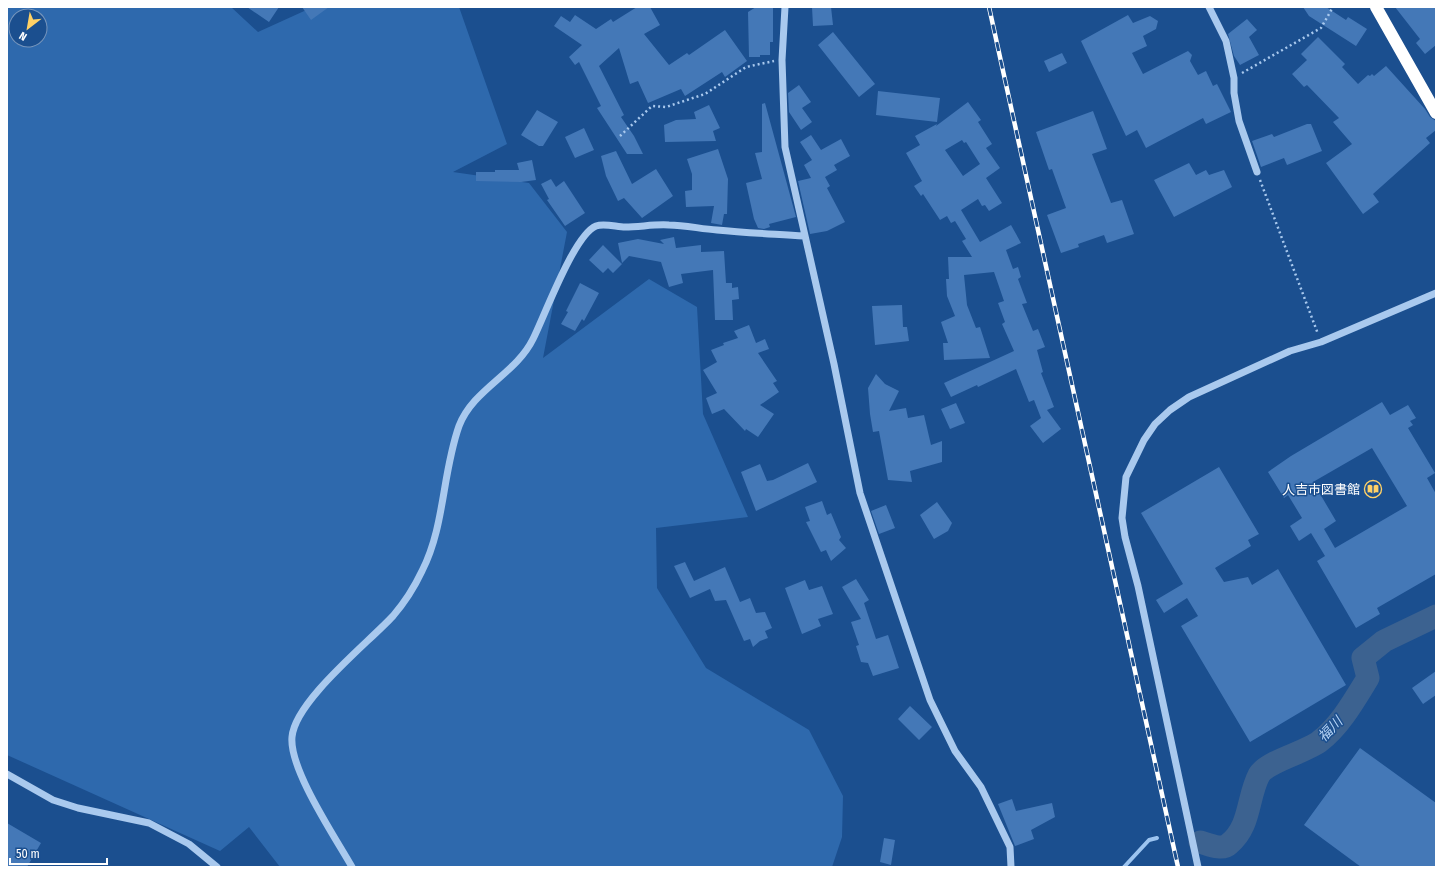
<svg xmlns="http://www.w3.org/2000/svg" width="1443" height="874" font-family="'Fira Sans Condensed','Noto Sans JP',sans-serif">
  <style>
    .green { fill: #2e69ad; fill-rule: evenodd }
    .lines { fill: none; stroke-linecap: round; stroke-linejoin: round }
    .stream { stroke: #9cc4f0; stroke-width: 4 }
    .river { stroke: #3c6290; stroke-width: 23 }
    .building { fill: #4478b7; fill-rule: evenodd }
    .path { stroke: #a9c9ee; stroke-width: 2.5; stroke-dasharray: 2 3; stroke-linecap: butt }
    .minor { stroke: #a9c9ee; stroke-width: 7 }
    .highway { stroke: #fff; stroke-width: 12 }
    .rail-casing { stroke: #fff; stroke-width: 4.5 }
    .rail { stroke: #1b4f8f; stroke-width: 3; stroke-dasharray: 9; stroke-linecap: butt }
    .labels { text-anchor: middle; stroke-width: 3; stroke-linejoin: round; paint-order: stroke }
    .poi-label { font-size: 13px; fill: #fff; stroke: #1b4f8f; text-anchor: end }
    .water-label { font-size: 14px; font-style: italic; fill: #b5d3f5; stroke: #1b4f8f }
  </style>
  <rect width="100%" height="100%" fill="#1b4f8f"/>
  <!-- green -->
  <path class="green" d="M7,7h224l27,25 55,-25h146l48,137 -54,28 76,11 38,49 -24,126 106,-79 48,28 6,107 45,103 -92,11 1,60 49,80 103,62 34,66 -1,41 -10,30h-552l-31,-40 -29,24 -213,-96zM16,16h24v24h-24z"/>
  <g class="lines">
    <!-- stream -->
    <path class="stream" d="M1124,867l25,-27 8,-2"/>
    <!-- river -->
    <path class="river" d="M1200,842c8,2 22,9 29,2 22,-18 18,-46 30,-69 8,-14 48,-23 61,-34 20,-15 35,-42 48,-63l-5,-20 21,-17 52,-25"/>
  </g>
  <!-- building -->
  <path class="building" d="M247,7h32l-10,15z
    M302,7h27l-18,13z
    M637,7h13l10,18 -16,9 25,31 18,-12 2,2 36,-25 22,31 -22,16 -3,-5 -37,24 -4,-7 -33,14 -10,-22 -8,3 -11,-36 -20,18 25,49 -3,2 13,19 9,18h-16l-30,-46 4,-2 -22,-44 -4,3 -6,-8 13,-12 -28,-19 7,-10 9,6 5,-7 21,14 15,-10 2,3z
    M756,7h17v35h-3v13h-10v2h-11l-1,-45z
    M812,7h19l2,18 -20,1z
    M1303,7h23l20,13 2,-3 19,12 -11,17 -47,-30z
    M1395,7h41v38l-11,9 -9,-11 4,-4z
    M1128,15l5,8 17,-7 8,5 -2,8 -13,7 4,10 -15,7 11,21 45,-23 4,4 -2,6 8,14 8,-4 7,15 4,-2 14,28 -25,12 -3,-6 -57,30 -9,-18 -11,6 -45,-95z
    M1247,19l10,11 -8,7 10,18 -19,10 -6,-9 -6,-22z
    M833,32l42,52 -16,13 -41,-52z
    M1318,37l27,27 -3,3 16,17 10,-9 2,1 2,-2 2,2 12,-10 39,43 5,8 6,4v9l-10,8 4,5 -57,51 6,8 -16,12 -37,-51 26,-19 -19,-22 6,-4 -32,-33 -3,2 -12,-13 15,-14 -6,-6z
    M1062,53l5,10 -18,9 -5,-11z
    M799,85l12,17 -9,6 10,14 -11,8 -12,-18 -1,-19z
    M878,91l62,7 -3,24 -61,-7z
    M968,102l13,18 -3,2 14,22 -6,4 14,20 -14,10 16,25 -13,8 -4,-6 -3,1 -4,-7 -17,11 19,32 31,-17 10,18 -15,7 7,19 5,-2 3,10 -3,2 9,24 -5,1 11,27 5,-2 7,18 -8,3 6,22 -2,1 13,34 -7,3 14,19 -18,14 -13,-17 11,-8 -7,-18 -5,2 -13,-33 -38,18 -1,-2 -26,12 -7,-14 70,-32 -12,-27 3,-2 -7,-19 6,-2 -10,-29 -30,3 3,30 9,23 4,-1 10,31 -46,2 -1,-17h5l-7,-21 14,-6 -8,-20 -1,-17h3l-1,-22h24l-10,-16 4,-2 -11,-18 -4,2 -4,-7 -7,4 -17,-26 -2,2 -7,-10 8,-5 -16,-28 14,-8 -5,-9 22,-12 -1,2zM962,140l2,3 2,-1 14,22 -17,12 -18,-26z
    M765,103l31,114 -27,7 1,3 -6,2 -6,-1 -4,-9 -8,-36 16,-4 -7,-26 7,-1v-48z
    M709,105l11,23 -7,3 3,10 -51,1 -1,-17 12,-5 20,-1 -2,-7z
    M537,110l21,12 -15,24h-4l-18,-11z
    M1093,111l14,38 -15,5 19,49 11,-3 12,34 -27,9 -3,-8 -26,9 1,3 -18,6 -14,-38 19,-7 -14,-39 -3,1 -13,-38z
    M1307,124h4l11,27 -35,14 -3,-7 -23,9 -9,-26 20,-7 2,3z
    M584,128l10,22 -19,8 -10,-21z
    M811,135l10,15 20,-11 9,17 -16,9 3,5 -12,7 5,9 -3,2 18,34 -18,9 -17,3 -12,-53 13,-3 -7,-13 8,-5 -12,-18z
    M718,149l10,30 -1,35h-3l-2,11 -11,-2 3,-17 -28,1 -1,-16 7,-1v-16l-5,-15z
    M616,151l16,33 24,-15 17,27 -31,22 -18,-20 -6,3 -12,-25 -5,-20z
    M532,160l4,20 -15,2 -45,-1v-9h19v-2h24l-2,-7z
    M1189,163l7,12 10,-5 3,5 15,-5 8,17 -58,30 -20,-37z
    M551,179l5,8 8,-6 21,32 -20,13 -18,-26 2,-1 -8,-15z
    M674,237l2,11 25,-3v7l23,-1 2,32h6v5l6,-1 1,12 -7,1 1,20h-18l-2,-50 -32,4 2,9 -14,4 -8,-25 -32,-6 -7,7 -4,-20 20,-4 26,5 -4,-4z
    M603,245l19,19 -9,9 -5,-5 -5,5 -14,-13z
    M580,283l19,10 -15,28 -2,-2 -7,12 -14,-7 7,-12 -2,-1z
    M902,305l1,22h4l2,14 -34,4 -3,-39z
    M749,325l7,18 9,-4 4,10 -11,4 19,28 -4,2 6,9 -19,13 14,9 -16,23 -12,-8 -1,2 -21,-22 -12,5 -6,-16 11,-5 -14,-23 14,-8 -6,-12 13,-5 -1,-2 15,-5 -4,-7z
    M876,374l9,10 14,7 -10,20 17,-3 2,10 16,-3 7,30 11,-4v21l-32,9 2,11 -24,-2 -9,-49 -6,1 -3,-18 -2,-26z
    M1382,402l8,13 18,-10 8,13 -6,3 3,4 -5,3 27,45 -8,5 9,16v80l-59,34 3,6 -24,14 -39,-67 8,-5 -14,-23 -12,8 -9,-15 12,-8 -14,-23 -4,3 -16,-26 23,-16zM1372,448l35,58 -72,42 -11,-19 12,-8 -23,-39z
    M956,403l9,20 -15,6 -9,-20z
    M808,463l9,19 -61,29 -15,-39 19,-8 7,17 6,-1z
    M1219,467l40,67 -11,6 3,6 -36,22 9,14 24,-5 4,8 26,-16 68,116 -96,57 -69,-116 17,-10 -11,-18 -23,15 -8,-13 27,-16 -42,-71z
    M822,501l5,14 4,-2 10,24 -2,3 7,8 -15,13 -5,-11 -5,2 -15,-30 4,-1 -5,-14z
    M937,502l15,21 -4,8 -14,8 -14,-24z
    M886,505l9,23 -16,6 -8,-23z
    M685,562l9,19 31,-14 15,35 10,-4 6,15 9,-1 7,16 -7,3 3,7 -8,3 -7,6 -3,-8 -6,2 -18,-41 -11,1 -5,-12 -20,9 -16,-32z
    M856,579l13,21 -5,3 12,36 12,-4 11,33 -26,8 -5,-13 -7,-1 -5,-16 3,-1 -8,-23 10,-3 -19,-32z
    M805,580l4,10 13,-4 11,28 -15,5 3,7 -19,8 -17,-46z
    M1436,671v24l-13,9 -11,-16z
    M910,706l22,21 -13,13 -21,-21z
    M1360,748l76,55v64h-75l-57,-42z
    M1012,799l4,12 36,-8 3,14 -24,13 3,9 -19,7 -17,-42z
    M7,823l34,20 -14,24h-20z
    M884,838l11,2 -4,25 -11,-3z"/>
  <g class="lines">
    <!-- path -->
    <path class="path" d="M1242,73l79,-45 12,-21
      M620,136l32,-30 14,1 39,-13 41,-27 28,-6
      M1260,180l58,154"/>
    <!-- minor -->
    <path class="minor" d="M785,7l-3,53 3,87 49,217 26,129 70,207 25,51 26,36 29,60 1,20
      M1209,7l17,34 8,37v15l5,28 18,51
      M7,774l46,26 25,8 71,15 40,21 28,23
      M352,867c-17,-30 -63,-98 -60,-130 3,-36 76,-94 101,-121 12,-14 21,-28 29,-45 23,-45 20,-97 37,-145 14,-37 57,-52 74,-87 12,-24 41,-104 63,-113 8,-3 21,1 29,1 15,0 29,-3 44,-2 16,0 32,4 48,5 29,3 58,4 87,6
      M1198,867l-60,-281 -13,-49 -3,-19 4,-41 18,-37 11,-16 15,-14 19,-13 101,-46 31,-9 115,-49"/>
    <!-- highway -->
    <path class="highway" d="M1376,7l60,106"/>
    <!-- rail casing -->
    <g class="rail-casing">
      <path id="rail" d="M989,7l189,860"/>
    </g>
    <!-- rail -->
    <use href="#rail" class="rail"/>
  </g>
  <!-- icons -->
  <defs>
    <g id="library-ring" transform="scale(0.9)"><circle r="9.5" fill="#1b4f8f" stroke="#ffd166" stroke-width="1.5"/><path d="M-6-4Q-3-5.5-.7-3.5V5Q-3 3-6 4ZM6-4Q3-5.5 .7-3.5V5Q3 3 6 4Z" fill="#ffd166"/></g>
  </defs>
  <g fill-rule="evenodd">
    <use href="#library-ring" x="1373" y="489"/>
  </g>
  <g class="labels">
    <!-- poi labels -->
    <g class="poi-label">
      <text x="1360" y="494">人吉市図書館</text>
    </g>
    <!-- water labels -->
    <g class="water-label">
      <text transform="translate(1330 729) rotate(-46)" y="5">福川</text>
    </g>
  </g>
  <!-- border -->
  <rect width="1443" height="874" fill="none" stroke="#ffffff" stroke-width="16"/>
  <!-- north arrow -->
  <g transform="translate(28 28) rotate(211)"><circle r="19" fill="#1b4f8f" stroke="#7695bc"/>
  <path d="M0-3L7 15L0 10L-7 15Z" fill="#ffd166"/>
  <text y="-6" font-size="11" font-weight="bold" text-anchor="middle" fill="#ffffff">N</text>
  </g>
  <!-- scale -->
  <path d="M10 858v6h97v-6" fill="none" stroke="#ffffff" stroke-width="2"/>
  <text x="16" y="858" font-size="12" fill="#ffffff" stroke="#1b4f8f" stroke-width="3" paint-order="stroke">50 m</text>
</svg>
